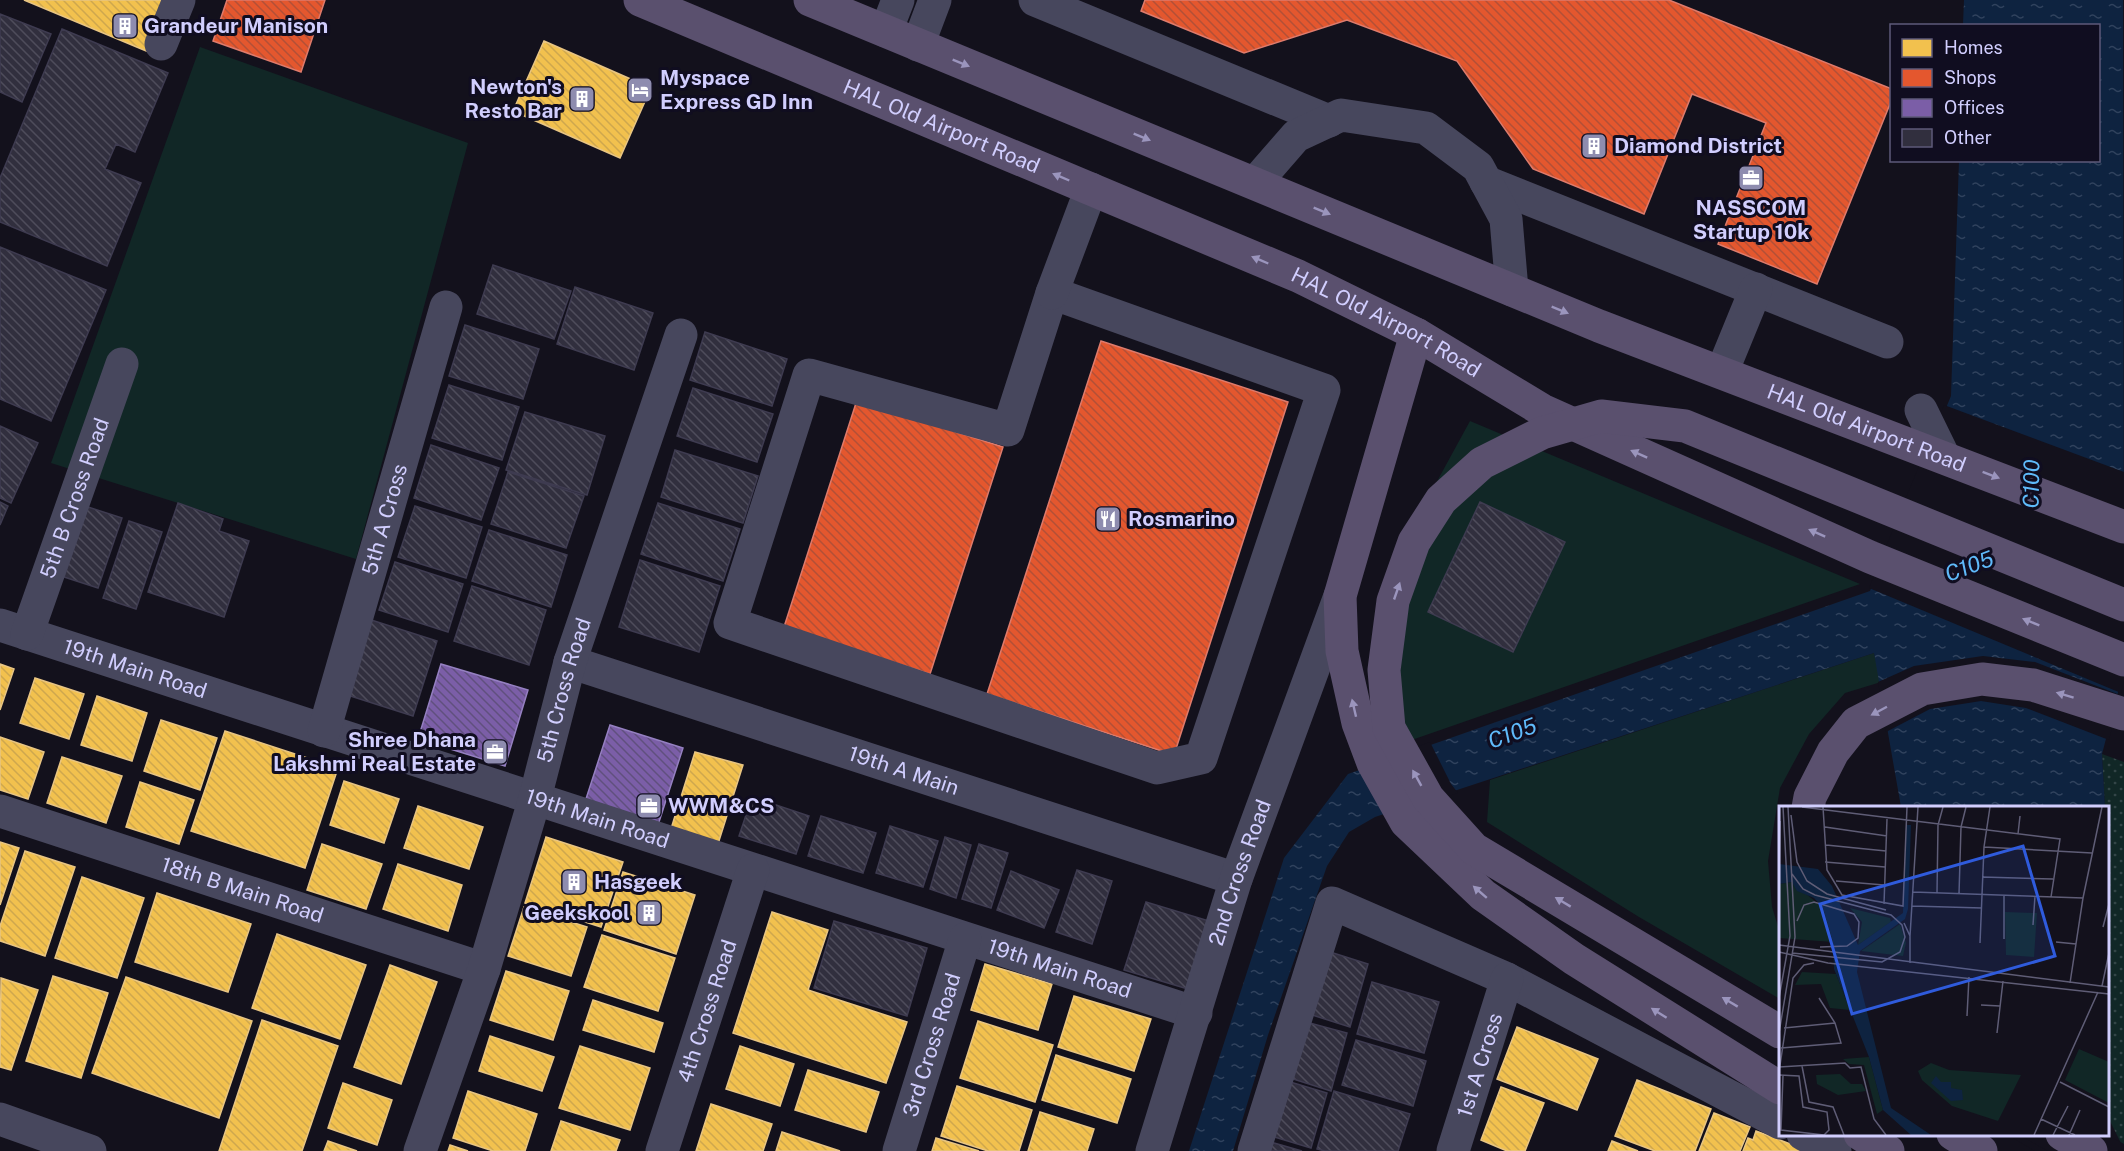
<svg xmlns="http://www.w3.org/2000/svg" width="2124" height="1151" font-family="'Public Sans',sans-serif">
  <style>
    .green { fill: #112726 }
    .park { fill: url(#park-dots) }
    .water { fill: url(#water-ripples) }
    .pier { fill: #13111c }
    .homes { fill: url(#homes-back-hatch); stroke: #e8c583; stroke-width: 1.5 }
    .shops { fill: url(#shops-back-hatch); stroke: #de7b6c; stroke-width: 1.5 }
    .offices { fill: url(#offices-back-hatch); stroke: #9580c1; stroke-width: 1.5 }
    .building { fill: url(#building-back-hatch); stroke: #3e3b50; stroke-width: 1.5 }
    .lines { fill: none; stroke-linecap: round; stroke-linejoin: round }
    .minor { stroke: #47475d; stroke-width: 33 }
    .major { stroke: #5a506e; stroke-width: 33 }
    .major-bridge { stroke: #5a506e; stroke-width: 33 }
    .oneway { fill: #9b95bd }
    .labels { text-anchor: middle; stroke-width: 6; stroke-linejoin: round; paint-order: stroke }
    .poi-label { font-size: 21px; font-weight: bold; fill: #d1cefe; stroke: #100d20; text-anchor: start }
    .street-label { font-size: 21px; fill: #d1cefe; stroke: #100d20 }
    .water-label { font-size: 22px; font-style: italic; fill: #5fbafa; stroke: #100d20 }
    .inset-road { fill: none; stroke: #5f5d76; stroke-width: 1.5 }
    .view { fill: #2f5bdc; fill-opacity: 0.15; stroke: #2f5bdc; stroke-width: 3 }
    .inset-edge { fill: none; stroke: #d1cefe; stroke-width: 3 }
  </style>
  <defs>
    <pattern id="park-dots" width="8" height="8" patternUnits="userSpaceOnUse" patternTransform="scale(1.5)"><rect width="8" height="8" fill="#112726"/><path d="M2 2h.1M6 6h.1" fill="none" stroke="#334547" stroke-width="1.8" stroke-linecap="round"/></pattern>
    <pattern id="water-ripples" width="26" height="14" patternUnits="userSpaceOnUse" patternTransform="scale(1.5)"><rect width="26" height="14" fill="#0e2340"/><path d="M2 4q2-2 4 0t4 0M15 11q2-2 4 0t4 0" fill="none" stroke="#30425d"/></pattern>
    <pattern id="homes-back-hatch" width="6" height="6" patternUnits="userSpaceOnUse" patternTransform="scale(1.5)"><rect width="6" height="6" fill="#f2c14e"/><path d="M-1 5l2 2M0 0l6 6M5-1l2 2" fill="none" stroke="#cea74e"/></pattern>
    <pattern id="shops-back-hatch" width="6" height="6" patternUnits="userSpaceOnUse" patternTransform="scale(1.5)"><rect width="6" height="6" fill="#e4572e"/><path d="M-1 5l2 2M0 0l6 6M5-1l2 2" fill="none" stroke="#b25037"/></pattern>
    <pattern id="offices-back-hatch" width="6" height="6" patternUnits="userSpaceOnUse" patternTransform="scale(1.5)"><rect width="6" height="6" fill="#7b5ea7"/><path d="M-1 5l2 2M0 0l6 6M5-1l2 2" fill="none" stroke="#60507e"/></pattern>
    <pattern id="building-back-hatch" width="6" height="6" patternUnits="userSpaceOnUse" patternTransform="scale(1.5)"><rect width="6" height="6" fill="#312f3e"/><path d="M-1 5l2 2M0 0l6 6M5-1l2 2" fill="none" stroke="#4e4c5b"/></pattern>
  </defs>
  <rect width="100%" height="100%" fill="#13111c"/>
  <!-- green -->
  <path class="green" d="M200,47l268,96 -112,416 -305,-96z
    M1470,421l390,163 -457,159 -30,-107 32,-96z
    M1874,653l7,29 -36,11 -36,41 -29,54 -12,73 4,46 8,26v66l-141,-82 -152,-95 3,-42z"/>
  <!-- park -->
  <path class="park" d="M2102,754l22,8v387l-16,-32v-309l-3,-1z"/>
  <!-- water -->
  <path class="water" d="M1964,0h159l1,669 -22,85 3,53h-204l-27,-154 -499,164 -26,15 -22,34 -59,169 -35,116h-44l95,-293 64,-84 522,-183 81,-195 8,-235 139,-1v-134l-135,-1z"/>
  <!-- pier -->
  <path class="pier" d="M1944,405l180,67v209l-3,12 -252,-105z
    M1983,656l52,6 85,33 -11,45 -83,-32 -45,-7 -51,8 -44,23 -8,-50 36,-16z
    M1430,742l21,42 7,9 -51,17 -29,-50z
    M1941,1134l67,1 27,16h-90l-3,-2z
    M2019,1135h88l17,9v7h-76z"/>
  <!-- homes -->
  <path class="homes" d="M24,0h149l-22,53z
    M544,41l107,47 -31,70 -107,-47z
    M0,664l14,5 -14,41z
    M35,678l49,16 -15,45 -49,-16z
    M97,696l50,17 -15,48 -51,-16z
    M161,720l56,18 -17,52 -56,-19z
    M225,731l113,37 -33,100 -114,-37z
    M0,737l44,15 -16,47 -28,-9z
    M695,752l48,13 -26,82 -47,-15z
    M62,757l60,19 -16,47 -59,-20z
    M344,781l55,18 -15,44 -54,-18z
    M140,782l54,18 -15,44 -53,-17z
    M418,806l65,21 -14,42 -65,-21z
    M546,837l77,25 -22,65 -76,-24z
    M0,842l19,6 -19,57z
    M322,844l60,20 -16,45 -59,-19z
    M25,851l50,16 -30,89 -45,-15v-15z
    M398,864l64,21 -14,46 -65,-22z
    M623,872l72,23 -19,59 -72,-24z
    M82,877l62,21 -27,80 -62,-20z
    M157,893l94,31 -23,68 -93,-30z
    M524,907l63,20 -16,49 -63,-20z
    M772,912l56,18 -20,60 99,32 -21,61 -153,-50z
    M277,934l89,31 -26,74 -88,-31z
    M602,935l73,23 -17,53 -74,-24z
    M985,964l67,20 -14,46 -67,-20z
    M390,965l47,17 -36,102 -47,-17z
    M506,971l63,20 -16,49 -63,-20z
    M53,976l55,17 -27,85 -55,-17z
    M126,977l126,44 -33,97 -127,-45z
    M1,978l37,12 -27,80 -11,-3z
    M1074,996l77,23 -17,52 -76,-24z
    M593,1000l70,23 -9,29 -71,-22z
    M262,1020l76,26 -36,105h-83z
    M978,1021l75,24 -18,57 -75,-24z
    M1517,1027l81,32 -21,51 -80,-31z
    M490,1036l64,21 -12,34 -63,-20z
    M580,1046l70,22 -20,62 -71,-22z
    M740,1046l54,18 -14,42 -54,-17z
    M1056,1055l75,24 -14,44 -75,-23z
    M808,1070l71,22 -13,40 -71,-22z
    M1637,1080l74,29 -16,42h-40l-40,-15z
    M343,1083l49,17 -15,45 -49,-17z
    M957,1086l75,24 -13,41h-31l-47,-15z
    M1501,1087l43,16 -19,48h-18l-26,-11z
    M468,1091l69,23 -12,37h-32l-40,-13z
    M711,1104l61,20 -9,27h-67z
    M1040,1112l54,17 -7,22h-59z
    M1714,1113l36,14 -10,24h-41z
    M561,1121l59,19 -4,11h-65z
    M1756,1131l53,20h-66l5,-13 5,2z
    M782,1132l58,19h-64z
    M936,1138l43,13h-47z
    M328,1141l29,10h-33z
    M1612,1141l26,10h-30z
    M450,1145l18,6h-20z"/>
  <!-- shops -->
  <path class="shops" d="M227,0h98l-24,72 -88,-31z
    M1145,0h524l223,89v10l-75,185 -99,-40 48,-121 -74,-29 -48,120 -111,-45 -76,-108 -110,-41 -103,33 -103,-42z
    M1101,341l187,61 -114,353 -187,-61z
    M857,400l146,47 -73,227 -146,-47z"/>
  <!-- offices -->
  <path class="offices" d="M441,664l87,26 -23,76 -87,-27z
    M610,725l73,23 -26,80 -73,-23z"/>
  <!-- building -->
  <path class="building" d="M0,14l51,20 -29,68 -22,-10z
    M62,29l106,44 -33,79 -19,-8 -11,25 36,14 -34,83 -107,-44v-44z
    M0,247l106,43 -55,131 -51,-22z
    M493,265l78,26 -17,48 -77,-25z
    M575,287l78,26 -19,57 -77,-26z
    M465,325l74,24 -16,50 -74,-23z
    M705,332l82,27 -15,47 -82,-26z
    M449,385l70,22 -17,53 -70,-22z
    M693,388l80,26 -16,48 -80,-26z
    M525,412l80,24 -18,59 -81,-25z
    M0,426l38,17 -27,60 -11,-5z
    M431,445l68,23 -18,52 -67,-22z
    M675,450l83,26 -15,47 -82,-26z
    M508,472l76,24 -18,52 -75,-24z
    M0,502l8,4 -8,19z
    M1480,502l85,40 -52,110 -85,-40z
    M178,503l45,16 -4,12 30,10 -25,76 -76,-25z
    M658,503l82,26 -17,52 -82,-27z
    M415,506l67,21 -16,51 -68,-21z
    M88,507l34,11 -24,70 -34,-11z
    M129,521l33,11 -26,77 -33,-11z
    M489,530l78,25 -16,52 -79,-26z
    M640,560l80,26 -21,66 -80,-25z
    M395,562l68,22 -15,48 -69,-22z
    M472,586l74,24 -17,55 -75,-24z
    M365,618l72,23 -24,75 -72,-23z
    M752,797l57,19 -13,38 -57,-18z
    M821,816l55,17 -13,40 -55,-17z
    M890,826l48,15 -15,46 -47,-14z
    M945,837l26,8 -15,53 -26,-9z
    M979,844l29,9 -17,55 -29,-9z
    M1077,870l35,11 -20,63 -36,-12z
    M1011,871l48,19 -15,38 -47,-18z
    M1146,902l63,19 -21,68 -64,-19z
    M834,921l93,27 -20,68 -93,-28z
    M1327,951l41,13 -18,63 -41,-13z
    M1372,982l67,20 -15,51 -67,-19z
    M1306,1022l41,11 -16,58 -41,-13z
    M1356,1040l70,21 -13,45 -71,-21z
    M1287,1081l40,12 -16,55 -40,-12z
    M1334,1091l76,23 -12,37h-73l-8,-2z
    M1267,1141l35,10h-38z"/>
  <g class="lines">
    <!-- minor -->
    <g class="minor">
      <path d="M1035,0l294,121"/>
      <path d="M886,31l12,-31"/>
      <path d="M161,44l18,-44"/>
      <path d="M918,45l17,-45"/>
      <path d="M1486,182l401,160"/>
      <path d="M1255,183l41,-47 45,-21 85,13 52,39 28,52 6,71"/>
      <path d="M1052,293l272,97 -123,368 -44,10 -427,-145 79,-248 199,55z"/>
      <path d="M1052,293l39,-104"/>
      <path d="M1722,372l34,-83"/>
      <path d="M1921,410l23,47"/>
      <path id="s1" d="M0,625l1196,388"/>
      <path id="s2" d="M27,634l95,-270"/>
      <path id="s3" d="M570,662l666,217"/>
      <path id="s4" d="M324,731l122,-424"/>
      <path id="s5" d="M0,811l484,158"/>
      <path d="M0,1119l90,32"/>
      <path d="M1803,1134l32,17"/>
      <path id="s6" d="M420,1151l64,-182 51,-171 35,-136 111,-327"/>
      <path id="s7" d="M662,1151l91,-281"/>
      <path id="s8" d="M899,1151l66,-212"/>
      <path id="s9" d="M1152,1151l84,-272 104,-283"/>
      <path d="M1254,1151l78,-248 175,76 273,144"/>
      <path id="s10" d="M1453,1151l54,-172"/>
    </g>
    <!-- major -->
    <g class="major">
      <path id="s11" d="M640,0l658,276 118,58 126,76 328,147 254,103"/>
      <path id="s12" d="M810,0l789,326 525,201"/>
      <path d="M1416,334l-76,262 2,55 16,72 15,40 33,59 77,73 91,64 206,129"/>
      <path d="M1808,808l2,-11 23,-45 23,-29 66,-34 60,-10 51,6 91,29"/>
      <path d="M1860,1134l28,17"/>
      <path d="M1953,1134l28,17"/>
      <path d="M2062,1134l29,17"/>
    </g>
    <!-- major-bridge -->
    <path class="major-bridge" d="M1780,1032l-306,-183 -46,-51 -39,-70 -5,-58 9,-69 21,-59 27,-42 41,-37 60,-30 59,-17 84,10 439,179"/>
  </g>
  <!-- one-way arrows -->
  <defs><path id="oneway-solid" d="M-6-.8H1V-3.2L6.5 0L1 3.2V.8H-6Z" transform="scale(1.5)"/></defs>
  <g class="oneway">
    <use href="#oneway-solid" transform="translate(961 63) rotate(22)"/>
    <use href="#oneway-solid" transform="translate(1142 137) rotate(22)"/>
    <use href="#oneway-solid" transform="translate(1061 177) rotate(-157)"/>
    <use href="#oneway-solid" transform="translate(1322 211) rotate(22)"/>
    <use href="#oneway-solid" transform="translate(1260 260) rotate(-157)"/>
    <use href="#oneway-solid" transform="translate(1560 310) rotate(22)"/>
    <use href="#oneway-solid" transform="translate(1639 454) rotate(-156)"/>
    <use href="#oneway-solid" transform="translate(1991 475) rotate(21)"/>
    <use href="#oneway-solid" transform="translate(1817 533) rotate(-156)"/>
    <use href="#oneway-solid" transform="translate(1397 591) rotate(-71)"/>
    <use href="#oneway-solid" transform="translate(2031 622) rotate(-158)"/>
    <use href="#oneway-solid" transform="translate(2065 695) rotate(-163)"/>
    <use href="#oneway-solid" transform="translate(1354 708) rotate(-103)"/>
    <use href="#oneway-solid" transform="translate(1879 711) rotate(152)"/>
    <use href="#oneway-solid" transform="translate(1417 778) rotate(-119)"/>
    <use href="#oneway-solid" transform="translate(1480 892) rotate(-139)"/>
    <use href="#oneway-solid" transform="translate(1563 902) rotate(-149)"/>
    <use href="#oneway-solid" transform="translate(1730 1002) rotate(-149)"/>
    <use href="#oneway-solid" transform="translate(1659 1013) rotate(-148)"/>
  </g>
  <!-- icons -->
  <defs>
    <g id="building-square" transform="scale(1.35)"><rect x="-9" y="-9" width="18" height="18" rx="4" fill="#8e8caf" stroke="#100d20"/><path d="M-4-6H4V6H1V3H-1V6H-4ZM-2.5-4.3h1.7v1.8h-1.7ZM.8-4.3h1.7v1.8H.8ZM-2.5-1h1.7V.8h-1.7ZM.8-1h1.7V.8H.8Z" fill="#fff"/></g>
    <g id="hotel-square" transform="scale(1.35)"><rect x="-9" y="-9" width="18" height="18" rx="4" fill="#8e8caf" stroke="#100d20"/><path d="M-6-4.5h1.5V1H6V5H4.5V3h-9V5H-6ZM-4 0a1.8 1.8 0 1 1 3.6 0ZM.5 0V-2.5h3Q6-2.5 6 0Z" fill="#fff"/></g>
    <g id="office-square" transform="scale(1.35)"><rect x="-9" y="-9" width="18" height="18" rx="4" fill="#8e8caf" stroke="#100d20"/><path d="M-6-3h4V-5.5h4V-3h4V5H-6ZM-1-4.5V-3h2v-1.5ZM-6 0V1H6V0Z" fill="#fff"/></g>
    <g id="restaurant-square" transform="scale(1.35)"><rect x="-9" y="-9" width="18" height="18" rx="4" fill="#8e8caf" stroke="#100d20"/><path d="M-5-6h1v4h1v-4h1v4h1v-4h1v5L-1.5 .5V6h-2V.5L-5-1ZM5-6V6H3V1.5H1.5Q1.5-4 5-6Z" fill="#fff"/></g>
  </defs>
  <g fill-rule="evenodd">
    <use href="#building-square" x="125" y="26"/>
    <use href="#hotel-square" x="640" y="90"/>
    <use href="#building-square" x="582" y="99"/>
    <use href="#building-square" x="1594" y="146"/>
    <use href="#office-square" x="1751" y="178"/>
    <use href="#restaurant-square" x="1108" y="519"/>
    <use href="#office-square" x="495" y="752"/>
    <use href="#office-square" x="649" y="806"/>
    <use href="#building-square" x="574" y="882"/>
    <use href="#building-square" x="649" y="913"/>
  </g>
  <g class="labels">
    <!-- poi labels -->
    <g class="poi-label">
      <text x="144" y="33">Grandeur Manison</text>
      <text x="660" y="85">Myspace<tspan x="660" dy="24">Express GD Inn</tspan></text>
      <text x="562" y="94" text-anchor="end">Newton's<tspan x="562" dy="24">Resto Bar</tspan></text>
      <text x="1614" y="153">Diamond District</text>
      <text x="1751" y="215" text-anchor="middle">NASSCOM<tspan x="1751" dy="24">Startup 10k</tspan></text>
      <text x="1128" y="526">Rosmarino</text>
      <text x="476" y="747" text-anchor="end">Shree Dhana<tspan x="476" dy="24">Lakshmi Real Estate</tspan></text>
      <text x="668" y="813">WWM&amp;CS</text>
      <text x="594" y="889">Hasgeek</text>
      <text x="630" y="920" text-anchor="end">Geekskool</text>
    </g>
    <!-- street labels -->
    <g class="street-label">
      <text dy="7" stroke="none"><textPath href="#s11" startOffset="327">HAL Old Airport Road</textPath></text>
      <text dy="7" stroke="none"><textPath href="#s11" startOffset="813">HAL Old Airport Road</textPath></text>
      <text dy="7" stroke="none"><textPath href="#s12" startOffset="1140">HAL Old Airport Road</textPath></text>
      <text dy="7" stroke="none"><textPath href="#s2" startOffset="144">5th B Cross Road</textPath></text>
      <text dy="7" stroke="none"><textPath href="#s4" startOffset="220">5th A Cross</textPath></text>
      <text dy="7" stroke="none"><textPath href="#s1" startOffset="142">19th Main Road</textPath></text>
      <text dy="7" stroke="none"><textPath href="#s6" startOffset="483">5th Cross Road</textPath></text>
      <text dy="7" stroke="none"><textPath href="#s3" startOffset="351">19th A Main</textPath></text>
      <text dy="7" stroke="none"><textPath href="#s1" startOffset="628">19th Main Road</textPath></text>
      <text dy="7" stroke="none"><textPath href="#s9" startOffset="292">2nd Cross Road</textPath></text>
      <text dy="7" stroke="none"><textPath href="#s5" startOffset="255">18th B Main Road</textPath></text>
      <text dy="7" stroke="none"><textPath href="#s1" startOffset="1114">19th Main Road</textPath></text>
      <text dy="7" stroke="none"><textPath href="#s7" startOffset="147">4th Cross Road</textPath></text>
      <text dy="7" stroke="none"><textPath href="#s8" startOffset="111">3rd Cross Road</textPath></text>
      <text dy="7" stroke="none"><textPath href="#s10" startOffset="90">1st A Cross</textPath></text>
    </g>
    <!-- water labels -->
    <g class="water-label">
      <text transform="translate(2031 484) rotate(-89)" y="8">C100</text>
      <text transform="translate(1969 566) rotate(-20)" y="8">C105</text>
      <text transform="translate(1512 733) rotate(-20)" y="8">C105</text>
    </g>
  </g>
  <!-- overview -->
  <g transform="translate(1779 806)">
    <rect width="330" height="330" fill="#13111c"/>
    <path d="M71,102l40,10 1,4 -33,23 4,-23zM226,106l32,1 -3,44 -28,-2zM121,118l6,19 -3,13 -42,-5zM300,243l30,13v41l-44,-23zM90,251l14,53 -6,4 -13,-49 -15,-1 -6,-5zM61,268l11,10h11l4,7 -28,4 -21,-11 -1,-9z" fill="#112726"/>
    <path d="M23,166l34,2 14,36 -20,-2 -9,-24 -26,1z" fill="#112726"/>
    <path d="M13,76l31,26 10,34 -54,-4v-54zM152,257l18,7 72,5 -23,46 -46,-15 -30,-26 -4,-9z" fill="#112726"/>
    <path d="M127,19h5l-3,84 -3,10 -45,32 -3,21 34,136 40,27h-20l-28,-25 -14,-53 -35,-88 -1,-27 -10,-34 -9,-10 -17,-7 -5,-9 -13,2v-20l39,5 14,17 26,59 45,-32zM157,270l5,6h10v6l11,2 1,10 -12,1 -20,-18z" fill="#0e2340"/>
    <path class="inset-road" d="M23,1l258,32 -9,58M44,1l4,63 15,25 61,11 4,-99M12,9l6,47 10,19 20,13 59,16M46,21l62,9M239,28l2,-18M47,39l60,6M205,41l108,6M46,56l60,5M0,70l1,-55M203,71l71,2M57,75l48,4M134,86l170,6M158,87l1,-68 5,-18M180,88l2,-67 5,-20M105,98l3,-85M133,100l70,2M18,115l7,-16 10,-3 40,12 5,8 -1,16 -11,8 -27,1M125,117l6,13v27M254,119l2,-29M324,121l6,-23M131,130l8,-129M225,133v-44M277,136l20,2M201,137l4,-96 6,-40M0,139l330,42M0,146l49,11 281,31M13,147l90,9 18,-10 5,-15 -3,-12 -11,-10 -76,-20 -12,-6 -11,-15M291,177l13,-85 19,-91M323,180l7,-33M0,192l11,-62 -7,-129M202,199l19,1M188,210l2,-39M5,222l51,-5M0,227l16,-96 -7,-130M218,227l6,-52M2,242l60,-5 -6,-20 -16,-25M23,260l7,36 24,5 11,28M0,261l66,-4 5,5 11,-1 13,52 12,16M0,266l14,-94 11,-13 10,-2M0,269l20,1 4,31 24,5 2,18 -5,5M4,269l-2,55 43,5M281,276l49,25M262,313l34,16M255,329l64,-143M274,329l15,-29M290,329l11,-25"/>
    <path class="view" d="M244,40l32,110 -203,58 -32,-110z"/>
    <rect width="330" height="330" class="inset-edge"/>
  </g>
  <!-- legend -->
  <rect x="1890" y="24" width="210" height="138" fill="#100d20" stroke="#5d5a79" stroke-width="1.5"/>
  <rect x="1902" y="39" width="30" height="18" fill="#f2c14e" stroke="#5d5a79" stroke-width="1.5"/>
  <text x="1944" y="54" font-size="18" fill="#d1cefe">Homes</text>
  <rect x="1902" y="69" width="30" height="18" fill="#e4572e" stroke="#5d5a79" stroke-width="1.5"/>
  <text x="1944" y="84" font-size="18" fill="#d1cefe">Shops</text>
  <rect x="1902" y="99" width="30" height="18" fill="#7b5ea7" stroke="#5d5a79" stroke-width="1.5"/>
  <text x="1944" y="114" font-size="18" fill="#d1cefe">Offices</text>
  <rect x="1902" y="129" width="30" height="18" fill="#312f3e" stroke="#5d5a79" stroke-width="1.5"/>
  <text x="1944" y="144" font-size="18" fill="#d1cefe">Other</text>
</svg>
